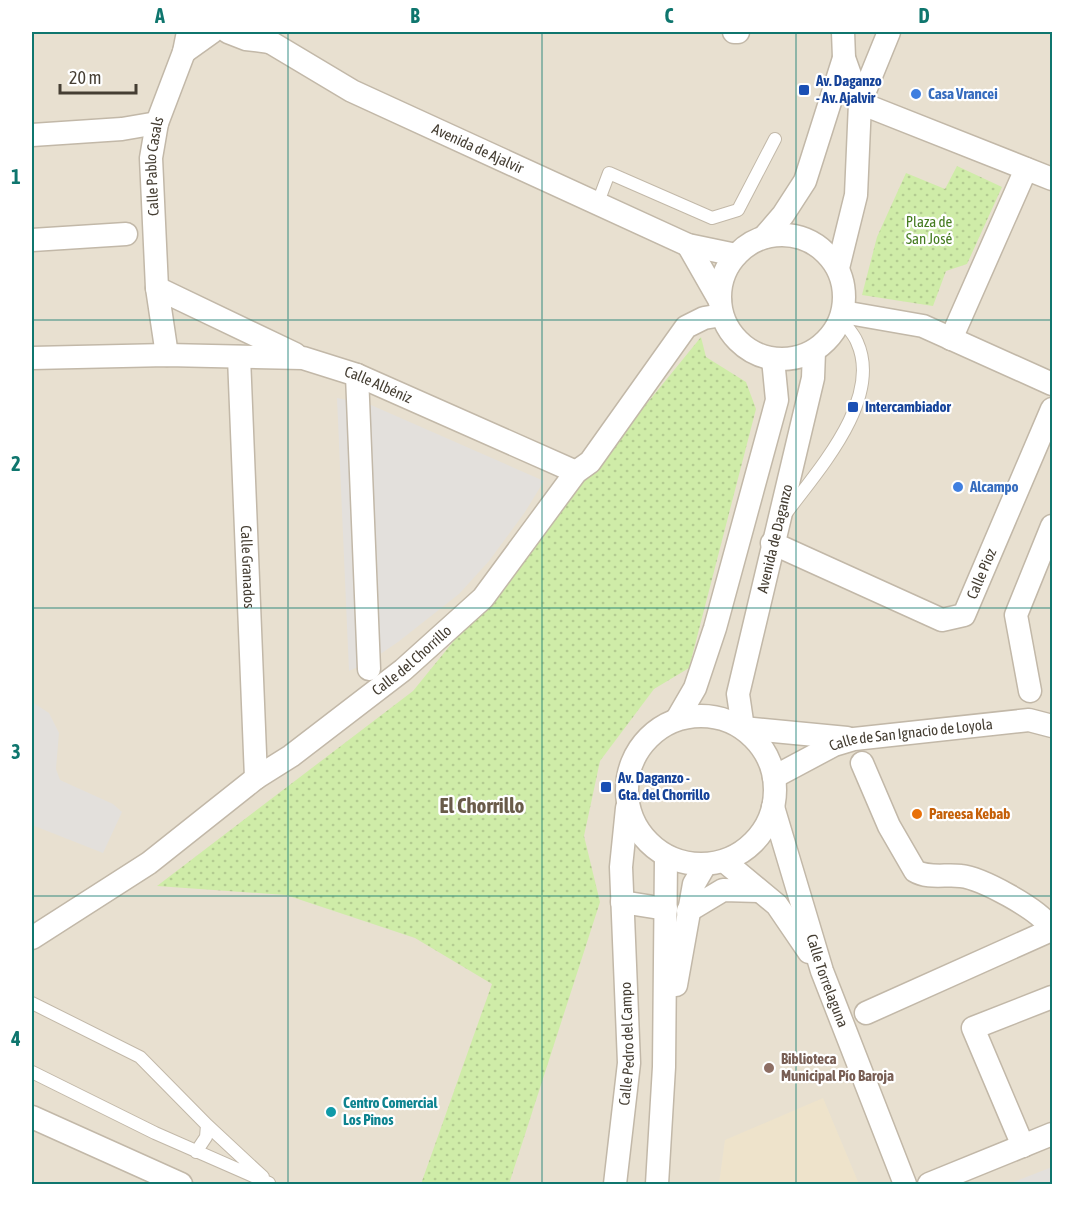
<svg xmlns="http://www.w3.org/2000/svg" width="1084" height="1216" font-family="'Asap Condensed',sans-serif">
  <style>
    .residential { fill: #e8e0d0 }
    .education { fill: #eee3cb }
    .park { fill: url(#park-dots) }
    .parking { fill: #e3e0dc }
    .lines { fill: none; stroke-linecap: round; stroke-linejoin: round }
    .lane-casing { stroke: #c2b8a8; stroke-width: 14 }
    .street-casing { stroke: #c2b8a8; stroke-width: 25 }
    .lane { stroke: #fff; stroke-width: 12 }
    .street { stroke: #fff; stroke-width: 22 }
    .grid { fill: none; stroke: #0f766e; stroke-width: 1.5; stroke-opacity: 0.55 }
    .transit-dot { fill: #1a4fb4; stroke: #fff; stroke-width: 2 }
    .shop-dot { fill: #3f7fe0; stroke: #fff; stroke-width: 2 }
    .food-dot { fill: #e8710a; stroke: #fff; stroke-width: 2 }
    .education-dot { fill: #8d6e63; stroke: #fff; stroke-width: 2 }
    .culture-dot { fill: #0f9aa8; stroke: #fff; stroke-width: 2 }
    .labels { text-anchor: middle; stroke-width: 4.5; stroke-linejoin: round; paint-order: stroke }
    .transit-label { font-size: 15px; font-weight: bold; fill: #164399; stroke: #fff; text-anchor: start }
    .shop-label { font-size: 15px; font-weight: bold; fill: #366cbe; stroke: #fff; text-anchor: start }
    .street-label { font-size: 15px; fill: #453e33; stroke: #fff }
    .park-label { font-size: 15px; fill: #467c21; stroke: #fff }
    .food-label { font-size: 15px; font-weight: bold; fill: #c56008; stroke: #fff; text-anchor: start }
    .education-label { font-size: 15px; font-weight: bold; fill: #785e54; stroke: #fff; text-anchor: start }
    .culture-label { font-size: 15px; font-weight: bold; fill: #0d838f; stroke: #fff; text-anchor: start }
    .district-label { font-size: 21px; font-weight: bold; fill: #695b49; stroke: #fff }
    .neatline { fill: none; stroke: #0f766e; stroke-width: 2 }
    .grid-label { font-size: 20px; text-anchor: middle; font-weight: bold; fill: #0f766e }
  </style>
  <defs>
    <pattern id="park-dots" width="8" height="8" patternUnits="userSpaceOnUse" patternTransform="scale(1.5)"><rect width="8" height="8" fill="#cfeca8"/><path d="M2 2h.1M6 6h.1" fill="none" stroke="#b3cb91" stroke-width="1.8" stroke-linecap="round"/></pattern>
  </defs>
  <rect width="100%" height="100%" fill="#f3eee3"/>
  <!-- residential -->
  <path class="residential" d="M32,32h1020v1152h-1020z"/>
  <!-- education -->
  <path class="education" d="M823,1098l36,86h-140l6,-44z"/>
  <!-- park -->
  <path class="park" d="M957,166l45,21 -35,77 -21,7 -13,35 -71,-11 15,-58 29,-64 39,16z
    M701,337l5,20 40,25 10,27 -67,259 -35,21 -54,72 -16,75 16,66 -91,282h-88l71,-200 -77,-46 -129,-43 -129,-9 256,-195z"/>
  <!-- parking -->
  <path class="parking" d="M337,398l34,7 173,76 -19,31 -36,49 -30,33 -61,48 -31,21 -18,8z
    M32,702l17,11 10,20 -3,36 4,11 53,24 9,8 -19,41 -71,-28z
    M1052,1167v17h-44z"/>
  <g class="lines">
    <!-- lane casing -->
    <g class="lane-casing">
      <path id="lane" d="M597,205l12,-32 103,45 26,-8 37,-71
        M787,512c31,-42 96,-113 70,-170 -3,-8 -11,-16 -16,-23
        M32,1003l108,54 67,68 -1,12 -10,15
        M32,1072l123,61 114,50
        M207,1125l56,52"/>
    </g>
    <!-- street casing -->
    <g class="street-casing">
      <g id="street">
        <path d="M228,32l18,7 24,3"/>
        <path id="s1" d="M260,32l10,10 82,49 336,154 48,10"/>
        <path d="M734,32h4"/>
        <path d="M889,32l-29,71 192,76"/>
        <path d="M184,52l28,-20"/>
        <path d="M32,135l90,-6 35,-6"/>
        <circle cx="782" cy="297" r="62"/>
        <path d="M764,237l19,-22 22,-34 39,-123"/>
        <path d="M32,240l94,-6"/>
        <path d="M688,245l32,56"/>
        <path d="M838,268l18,-73 4,-92 -16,-45 -1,-26"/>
        <path id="s2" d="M157,288l-6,-130 6,-35 27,-71 4,-20"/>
        <path d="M843,312l80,14 129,58"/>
        <path d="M951,339l75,-170"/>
        <path d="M167,355l-10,-67 138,66"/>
        <path id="s3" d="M239,357l17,421"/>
        <path id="s4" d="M32,358l135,-3 136,3 54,17 219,97"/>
        <path d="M357,375l12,294"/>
        <path id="s5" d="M772,543l170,77 22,-5 88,-206"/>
        <path d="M1030,691l-14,-76 36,-89"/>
        <circle cx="701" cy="790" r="74"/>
        <path d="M677,719l18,-31 20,-60 62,-228 -4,-41"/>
        <path id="s6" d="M743,728l-5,-34 75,-316 1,-27"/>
        <path d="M743,728l104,10"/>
        <path d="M862,763l27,63 26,45c13,8 31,3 46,5 20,2 78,33 89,51l-1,4 -183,82"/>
        <path id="s7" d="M774,777l60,-32 20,-6 175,-19 23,6"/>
        <path id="s8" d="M773,807l49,164 83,213"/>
        <path d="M724,861l53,44 32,47"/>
        <path d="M622,902l44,7"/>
        <path d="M688,911l35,-21 36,1"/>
        <path id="s9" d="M32,938l117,-75 107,-85 35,-22 112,-86 80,-72 93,-126 14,-10 96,-135 18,-9 18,-3"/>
        <path d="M676,985l18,-101 11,-19"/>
        <path d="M32,1117l149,67"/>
        <path d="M1023,1146l-50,-118 79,-31"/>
        <path id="s10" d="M615,1184l14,-121 -8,-196 6,-59"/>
        <path d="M657,1184l7,-117 2,-210"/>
        <path d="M929,1184l123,-50"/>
      </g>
    </g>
    <!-- lane -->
    <use href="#lane" class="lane"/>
    <!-- street -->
    <use href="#street" class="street"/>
  </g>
  <!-- grid -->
  <path class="grid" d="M288,32v1152M542,32v1152M796,32v1152M32,320h1020M32,608h1020M32,896h1020"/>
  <!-- markers -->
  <g class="transit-dot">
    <rect x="798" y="84" width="12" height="12" rx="3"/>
    <rect x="847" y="401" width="12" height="12" rx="3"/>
    <rect x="600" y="781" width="12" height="12" rx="3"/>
  </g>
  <g class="shop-dot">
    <circle cx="916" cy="94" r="6"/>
    <circle cx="958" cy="487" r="6"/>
  </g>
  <circle class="food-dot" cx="917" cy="814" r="6"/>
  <circle class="education-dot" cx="769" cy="1068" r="6"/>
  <circle class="culture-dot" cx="331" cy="1112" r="6"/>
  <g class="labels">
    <!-- transit labels -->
    <g class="transit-label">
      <text x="816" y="86">Av. Daganzo<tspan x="816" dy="17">- Av. Ajalvir</tspan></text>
      <text x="865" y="412">Intercambiador</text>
      <text x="618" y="783">Av. Daganzo -<tspan x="618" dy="17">Gta. del Chorrillo</tspan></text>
    </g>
    <!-- shop labels -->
    <g class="shop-label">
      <text x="928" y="99">Casa Vrancei</text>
      <text x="970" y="492">Alcampo</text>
    </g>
    <!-- street labels -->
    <g class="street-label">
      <text dy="5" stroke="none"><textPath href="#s1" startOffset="248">Avenida de Ajalvir</textPath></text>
      <text dy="5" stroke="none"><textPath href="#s2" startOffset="122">Calle Pablo Casals</textPath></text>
      <text dy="5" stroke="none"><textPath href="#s4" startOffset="351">Calle Albéniz</textPath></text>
      <text dy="5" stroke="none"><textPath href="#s6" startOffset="194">Avenida de Daganzo</textPath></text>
      <text dy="5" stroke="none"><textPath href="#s3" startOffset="210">Calle Granados</textPath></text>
      <text dy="5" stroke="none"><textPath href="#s5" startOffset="254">Calle Pioz</textPath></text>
      <text dy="5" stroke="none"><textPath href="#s9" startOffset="471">Calle del Chorrillo</textPath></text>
      <text dy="5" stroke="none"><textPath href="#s7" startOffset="146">Calle de San Ignacio de Loyola</textPath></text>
      <text dy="5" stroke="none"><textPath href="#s8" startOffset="182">Calle Torrelaguna</textPath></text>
      <text dy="5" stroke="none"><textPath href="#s10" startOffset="141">Calle Pedro del Campo</textPath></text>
    </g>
    <!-- park labels -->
    <g class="park-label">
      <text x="929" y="227">Plaza de<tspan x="929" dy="17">San José</tspan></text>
    </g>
    <!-- food labels -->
    <g class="food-label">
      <text x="929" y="819">Pareesa Kebab</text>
    </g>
    <!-- education labels -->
    <g class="education-label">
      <text x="781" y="1064">Biblioteca<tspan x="781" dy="17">Municipal Pío Baroja</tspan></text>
    </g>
    <!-- culture labels -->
    <g class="culture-label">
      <text x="343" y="1108">Centro Comercial<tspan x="343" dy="17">Los Pinos</tspan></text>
    </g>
    <!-- district labels -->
    <g class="district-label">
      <text x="482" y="813">El Chorrillo</text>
    </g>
  </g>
  <!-- border -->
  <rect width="1084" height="1216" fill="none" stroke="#ffffff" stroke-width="66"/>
  <!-- scale -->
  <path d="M60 84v9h76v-9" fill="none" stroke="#453e33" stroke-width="3"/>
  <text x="69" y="84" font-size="18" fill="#453e33" stroke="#ffffff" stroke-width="4.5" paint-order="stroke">20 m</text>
  <rect x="33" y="33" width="1018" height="1150" class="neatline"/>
  <g class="grid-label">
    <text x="160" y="23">A</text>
    <text x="415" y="23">B</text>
    <text x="669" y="23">C</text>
    <text x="924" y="23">D</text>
    <text x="16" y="184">1</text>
    <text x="16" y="471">2</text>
    <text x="16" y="759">3</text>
    <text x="16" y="1046">4</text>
  </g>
</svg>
